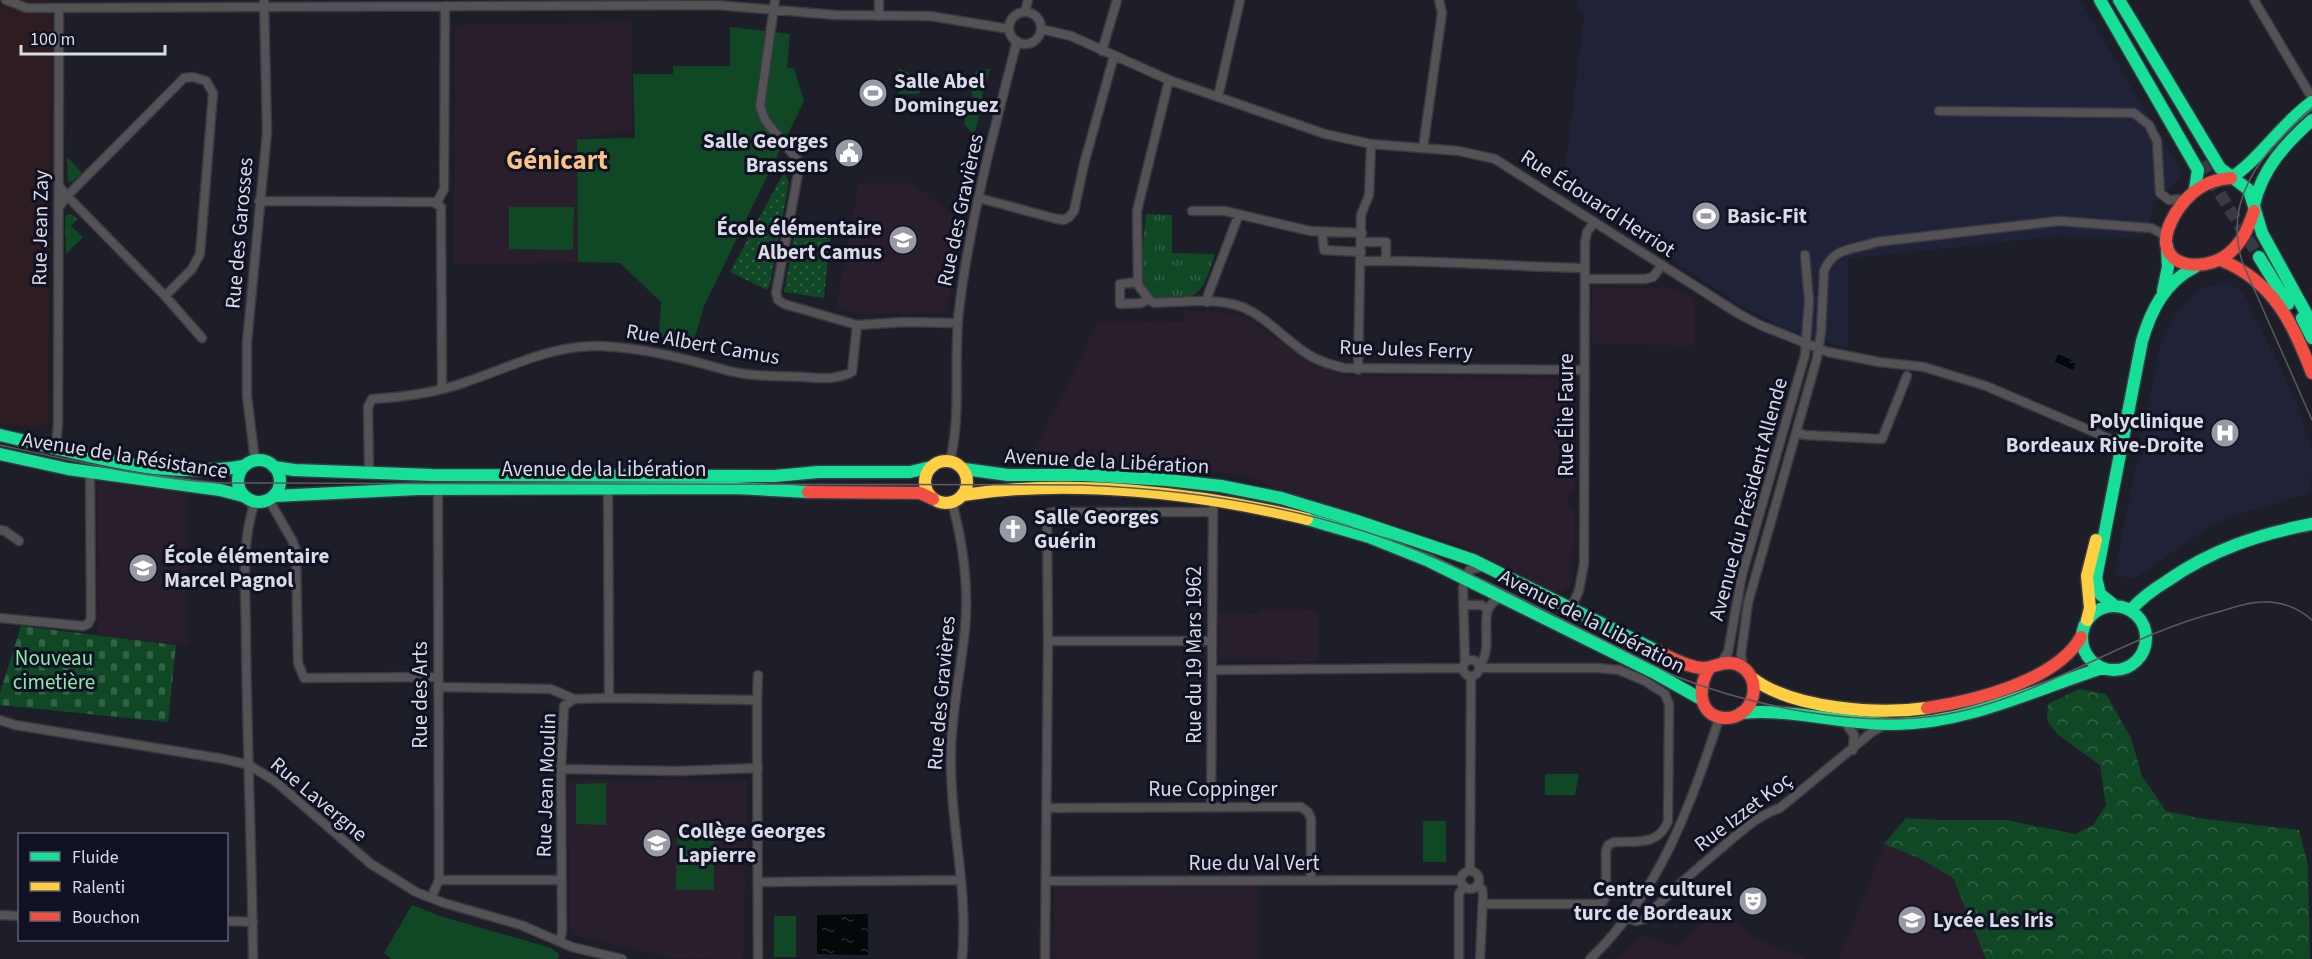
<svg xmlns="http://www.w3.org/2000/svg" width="2312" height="959" font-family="'Source Sans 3',sans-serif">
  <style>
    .built { fill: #202238 }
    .industrial { fill: #2d1d21 }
    .education { fill: #291e2b }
    .grass { fill: url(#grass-tufts) }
    .forest { fill: url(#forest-crowns) }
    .cemetery { fill: url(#cemetery-stones) }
    .park { fill: #104826 }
    .garden { fill: url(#garden-dots) }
    .water { fill: url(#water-ripples) }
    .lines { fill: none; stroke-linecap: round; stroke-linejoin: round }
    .primary-tunnel { stroke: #393a45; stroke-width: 12; stroke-dasharray: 12 6; stroke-linecap: butt }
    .street-casing { stroke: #383942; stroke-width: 11 }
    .fast-casing { stroke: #383942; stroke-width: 15 }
    .slow-casing { stroke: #383942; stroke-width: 15 }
    .jam-casing { stroke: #383942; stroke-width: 15 }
    .street { stroke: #555255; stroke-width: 8 }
    .fast { stroke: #16e098; stroke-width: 12 }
    .slow { stroke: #ffcf43; stroke-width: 12 }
    .jam { stroke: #f24e42; stroke-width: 12 }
    .tram { stroke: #5c5a5e; stroke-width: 1.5 }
    .labels { text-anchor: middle; stroke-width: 6; stroke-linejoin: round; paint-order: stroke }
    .poi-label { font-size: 21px; font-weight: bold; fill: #d9dbe7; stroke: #101122; text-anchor: start }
    .street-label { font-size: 21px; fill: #d9dbe7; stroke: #101122 }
    .park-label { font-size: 21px; fill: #8fe6a4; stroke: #101122 }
    .district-label { font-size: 27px; font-weight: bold; fill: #fbc386; stroke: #101122 }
  </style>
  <defs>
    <pattern id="grass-tufts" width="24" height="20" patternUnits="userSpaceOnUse" patternTransform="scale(1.5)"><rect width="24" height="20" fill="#104826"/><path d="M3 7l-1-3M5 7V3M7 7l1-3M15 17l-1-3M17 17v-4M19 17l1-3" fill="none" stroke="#326246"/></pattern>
    <pattern id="forest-crowns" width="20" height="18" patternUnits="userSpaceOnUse" patternTransform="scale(1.5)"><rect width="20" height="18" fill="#104826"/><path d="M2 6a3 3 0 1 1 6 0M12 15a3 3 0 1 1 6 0" fill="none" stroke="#326246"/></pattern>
    <pattern id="cemetery-stones" width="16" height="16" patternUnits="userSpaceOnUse" patternTransform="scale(1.5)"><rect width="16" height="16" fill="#104826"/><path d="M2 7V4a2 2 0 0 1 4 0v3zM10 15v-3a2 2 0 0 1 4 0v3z" fill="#326246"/></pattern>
    <pattern id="garden-dots" width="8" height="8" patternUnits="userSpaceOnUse" patternTransform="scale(1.5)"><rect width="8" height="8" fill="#104826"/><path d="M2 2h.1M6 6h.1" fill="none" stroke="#326246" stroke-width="1.8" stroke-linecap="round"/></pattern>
    <pattern id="water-ripples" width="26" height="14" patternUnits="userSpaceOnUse" patternTransform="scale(1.5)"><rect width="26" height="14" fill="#03080a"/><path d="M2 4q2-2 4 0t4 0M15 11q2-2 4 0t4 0" fill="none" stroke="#272b2e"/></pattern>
  </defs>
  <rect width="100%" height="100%" fill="#1d1e28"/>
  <!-- built -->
  <path class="built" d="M1579,0h501l103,174 -26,27 -14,37 -85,-2 -210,23v89l-61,-18 -49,-26 -175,-117 21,-170 -6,-9z
    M2227,282l11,6 9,11 51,106 14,46 -1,42 -78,23 -25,12 -74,51 -20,-4 23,-117 6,-3 4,-12 -6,-5 20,-95 15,-30 24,-25z"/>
  <!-- industrial -->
  <path class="industrial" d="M0,0h52l-4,425 -19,2 -29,-5z"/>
  <!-- education -->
  <path class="education" d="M632,22v109l-55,8 1,123 -124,3 1,-240z
    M859,183h52l50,37 -14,93 -83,1 -28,-6z
    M1593,287l85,2 16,10v47l-101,-2z
    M1184,311h26l34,5 63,44 21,10 22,6 224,2v116l-7,1v10l8,2 -3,71 -3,8 -7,5 -12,1 -90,-47 -181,-54 -26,-13 -48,-8 -1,5h-6v-3h-32v-9l-100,-3 -42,10 74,-149 86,1z
    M97,477l91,15 1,153 -91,-9z
    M1259,609l58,1v51l-98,-1v-47l39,1z
    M568,780h180l-5,179 -72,-1 -101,-24z
    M1884,844l35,14 34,20 33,81h-148z
    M1054,886h205v73h-206z
    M1721,904l33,34 54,21h-189l21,-22h11l24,9 4,-1z"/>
  <!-- grass -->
  <path class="grass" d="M67,157l15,16 -10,9 -4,-1z
    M71,214l6,5 -6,7 12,11 -17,17 -1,-36 2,-3z
    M1146,214l26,1v38l43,1c-4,11 -7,25 -14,34 -11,17 -53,17 -59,-4 -3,-12 3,-56 4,-70z"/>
  <!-- forest -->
  <path class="forest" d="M2079,689l27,5 25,44 11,38 24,35 32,7 101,12 9,35 2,94h-324l-33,-81 -34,-20 -35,-14 22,-26 32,2h68l69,14 18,-9 13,-20 -6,-40 -43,-31 -10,-14 1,-16z"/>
  <!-- cemetery -->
  <path class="cemetery" d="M21,626l155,19 -8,77 -168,-17v-12z"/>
  <!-- park -->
  <path class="park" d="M730,27l60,7 -3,34h7l10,33 -100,205 -12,42 -33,-12 2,-34 -41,-39 -42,-1 -1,-123 58,-1 -2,-64h40v-8h57z
    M898,68l24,11 -2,13 -3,2h-18z
    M990,69l-8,27 1,7 -9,-1 -3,-11 5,-21z
    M982,106l-8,29 -10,-11 4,-17z
    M509,207h65l-1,43 -64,-1z
    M1545,774h34l-4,21h-30z
    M606,783v42l-30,-1v-40z
    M1423,821h23v41h-23z
    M677,827h37v63h-38z
    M412,905l28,11 111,32 8,6 -1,5h-166l-8,-6z
    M774,916h22v41h-22z"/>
  <!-- garden -->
  <path class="garden" d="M784,172l5,10 -19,102 -3,6 -37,-18z
    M795,231l35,6 -6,61 -40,-6z"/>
  <!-- water -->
  <path class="water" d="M2058,354l18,8 -3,8 -18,-8z
    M868,914v41l-51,-1v-39z"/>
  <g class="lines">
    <!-- primary-tunnel -->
    <path class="primary-tunnel" d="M2201,163l58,94"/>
    <!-- street casing -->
    <g class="street-casing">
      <path id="street" d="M6,0l21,8h32
        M775,0l-15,106 5,14 35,43 -24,130 2,7 6,4 73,21
        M879,0v16
        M2254,0l58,98
        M1025,12l3,-12
        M1009 28a16 16 0 1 1 32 0a16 16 0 1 1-32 0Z
        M1041,29l30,7 98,44 156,54 46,10 88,7 36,8 244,155 21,11 68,27 51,10 45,5 62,19 136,58
        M1102,51l15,-51
        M1169,80l-32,131 1,74 11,14 5,4c27,-1 62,-6 88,4 25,10 44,34 67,48 11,7 23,10 35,13l240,2
        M1218,97l22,-97
        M1939,111l195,2 15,12 8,16 3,52 9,7 16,-1
        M1423,148l19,-135 -3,-13
        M59,186l8,10 98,100 27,-27 8,-15 13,-161 -7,-12 -13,-4 -9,1 -117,118 -8,11
        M979,198l74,20 11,2 5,-3 5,-6 10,-47 30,-108
        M259,201l175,1 7,5 1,182
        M436,204l8,-15 1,-183
        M1192,211h33l85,20 52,2
        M1322,232l2,18 37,2
        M1362,242h24v19c66,0 132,6 199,7
        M1361,261h25
        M1585,279h60l8,-2 9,-12
        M1138,282l-18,2v20l21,-1 8,-4
        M165,296l37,42
        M1207,302l1,-7 31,-81
        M1358,370l3,-155 8,-20 2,-51
        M1796,432l9,3 77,4 25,-63
        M56,447l2,-25 1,-414 657,-3 120,10 94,1 79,13
        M255,461l-8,-65v-54l20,-210 -3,-132
        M950,461c12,-49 3,-102 9,-151 11,-91 35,-180 58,-269
        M369,472l-1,-65 4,-8c32,-2 64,-6 94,-17 45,-15 87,-38 135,-36 42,2 82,12 121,23 26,8 55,7 82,8 19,1 31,3 48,-5l5,-47 47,-3 53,1
        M269,500l23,40 4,10 2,113 6,15 134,-1
        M952,502c11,41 17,85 13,127 -4,40 -13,80 -14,122 -2,70 18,138 11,208
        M0,530l5,1 14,10
        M1463,605h18l6,4
        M1571,609l8,-19 5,-26 1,-322 2,-10 7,-10
        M0,618l83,8 5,-2 3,-6 -1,-148
        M1048,641h164
        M1463 668a8 8 0 1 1 16 0a8 8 0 1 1-16 0Z
        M1465,663l-2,-75 2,-9 5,-10 14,-2
        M1721,663l7,-11 14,-77 63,-220 4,-54 -4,-46
        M1479,666c19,-22 -8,-59 24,-69
        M1743,667l-2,-12 7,-52 69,-245 4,-26 3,-61c10,-25 31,-21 52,-29l183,-21 92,7 10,5 5,8
        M1479,668h118l22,2 26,11 20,13 4,10 -1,117c-9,25 -32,20 -54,21l-6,3 -2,6v45l-3,6 -5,2h-115
        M1212,670l251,-2
        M438,687l113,2 23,10
        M609,698l148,2 1,259
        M757,700l1,-25
        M0,720l15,5 209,34 25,6 26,16 96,83 45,28 28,11 77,22 51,22 50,12
        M1845,722l9,13 -1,15
        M561,769l116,2 81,-3
        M1047,808l254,-1 7,5 3,7v61
        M1211,808l2,-300
        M1470,871l1,-195
        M1461 880a9 9 0 1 1 18 0a9 9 0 1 1-18 0Z
        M439,880h122
        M1046,881l415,-1
        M758,882l203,-2
        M1477,885l5,4 1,6 -3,64
        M431,898l8,-18 -1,-391
        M0,915l20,1
        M1628,918l8,3 8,-2c24,-25 49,-47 75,-69 19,-16 37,-34 61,-42l92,-76 12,-7
        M226,921l27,1
        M560,941l2,-9 -1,-163 3,-63 10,-7 35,-1 -1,-209
        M253,959c-1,-107 -6,-214 -7,-321 0,-44 -6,-94 9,-136
        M1045,959l3,-318 -1,-122 2,-6 5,-1h159
        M1459,959v-65l5,-8
        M1590,959c70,-67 100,-152 130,-243"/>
    </g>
    <!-- fast casing -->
    <g class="fast-casing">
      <path id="fast" d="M2100,0l98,170 -3,19
        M2119,0l101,168 29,22 13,43 50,91
        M2231,178c31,-21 50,-54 81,-76
        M2254,205c8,-36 31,-61 58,-85
        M2259,257l29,47
        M2163,291l5,-24 -1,-21
        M2302,318l10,20
        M0,435c80,18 162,46 244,31
        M0,454l68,15 152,21 23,6
        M238 481a21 21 0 1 1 42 0a21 21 0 1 1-42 0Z
        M274,467l20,3 138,5 343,1 43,-4h92l21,-5
        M964,469l44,6h75l84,5 54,6 60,12 73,22 119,40 188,93
        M274,496l144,-7 317,-1 73,4
        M1307,519l62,18 60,24 224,111 48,27
        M2082 638a32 32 0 1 1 64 0a32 32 0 1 1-64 0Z
        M2115,606l-15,-12 -4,-16 46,-237c9,-31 23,-59 53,-74
        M2131,610c10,-12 23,-21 36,-29 44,-31 92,-47 145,-57
        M1741,713c52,-5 103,12 155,11 72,-1 138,-34 206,-56"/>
    </g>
    <!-- slow casing -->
    <g class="slow-casing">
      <path id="slow" d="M925 482a21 21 0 1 1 42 0a21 21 0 1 1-42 0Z
        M963,495c109,-17 237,-2 344,24
        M2087,620l3,-12 -3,-32 9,-36
        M1752,678c41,31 126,37 175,30"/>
    </g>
    <!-- jam casing -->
    <g class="jam-casing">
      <path id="jam" d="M2231,178c-26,2 -42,14 -56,36 -5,9 -10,19 -9,30 5,28 46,24 62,10 15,-12 20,-26 26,-43
        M2221,260c53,22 71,62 91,113
        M808,492l112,1 13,6
        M1661,653c12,6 29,15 43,15 11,-1 21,-8 32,-4 30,11 19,56 -12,54 -28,-3 -26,-34 -14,-51
        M1927,708c47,-7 129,-27 154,-71"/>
    </g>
    <!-- street -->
    <use href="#street" class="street"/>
    <!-- fast -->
    <use href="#fast" class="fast"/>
    <!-- slow -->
    <use href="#slow" class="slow"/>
    <!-- jam -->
    <use href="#jam" class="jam"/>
    <!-- tram -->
    <path class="tram" d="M2312,108c-11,8 -21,19 -30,29 -35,35 -56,77 -39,127l69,156
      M0,445c73,16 146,33 220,38l863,2c123,5 245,25 359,76 79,35 155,77 233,115 79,31 183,52 267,39 98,-16 181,-79 276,-103 14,-4 29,-10 44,-10 19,-1 36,6 50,18"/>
  </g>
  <!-- icons -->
  <defs>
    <g id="stadium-disc" transform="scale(1.5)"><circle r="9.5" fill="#9799a4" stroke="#101122"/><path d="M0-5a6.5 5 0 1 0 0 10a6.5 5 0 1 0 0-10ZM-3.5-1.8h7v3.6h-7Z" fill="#fff"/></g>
    <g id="civic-disc" transform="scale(1.5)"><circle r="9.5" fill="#9799a4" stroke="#101122"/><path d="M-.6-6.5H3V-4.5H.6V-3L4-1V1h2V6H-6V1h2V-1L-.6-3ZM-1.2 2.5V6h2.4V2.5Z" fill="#fff"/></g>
    <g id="school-disc" transform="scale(1.5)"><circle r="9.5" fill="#9799a4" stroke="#101122"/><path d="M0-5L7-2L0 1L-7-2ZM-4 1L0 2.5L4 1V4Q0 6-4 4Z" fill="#fff"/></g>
    <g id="hospital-disc" transform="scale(1.5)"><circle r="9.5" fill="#9799a4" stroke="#101122"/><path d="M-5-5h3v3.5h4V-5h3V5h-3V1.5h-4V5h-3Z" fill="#fff"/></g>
    <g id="church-disc" transform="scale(1.5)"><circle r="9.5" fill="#9799a4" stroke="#101122"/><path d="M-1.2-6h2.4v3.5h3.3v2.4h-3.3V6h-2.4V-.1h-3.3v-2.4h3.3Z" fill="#fff"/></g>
    <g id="theatre-disc" transform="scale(1.5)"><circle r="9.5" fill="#9799a4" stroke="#101122"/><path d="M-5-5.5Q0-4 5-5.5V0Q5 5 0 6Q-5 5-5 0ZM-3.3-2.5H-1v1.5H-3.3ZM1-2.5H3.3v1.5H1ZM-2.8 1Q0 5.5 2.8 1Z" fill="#fff"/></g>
  </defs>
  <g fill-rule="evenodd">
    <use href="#stadium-disc" x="873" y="93"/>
    <use href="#civic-disc" x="849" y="153"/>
    <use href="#stadium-disc" x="1706" y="216"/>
    <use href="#school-disc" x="903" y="240"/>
    <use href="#hospital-disc" x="2225" y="433"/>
    <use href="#church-disc" x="1013" y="529"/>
    <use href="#school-disc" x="143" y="568"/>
    <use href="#school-disc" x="657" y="843"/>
    <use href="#theatre-disc" x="1753" y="901"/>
    <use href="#school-disc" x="1912" y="920"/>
  </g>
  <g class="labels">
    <!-- poi labels -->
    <g class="poi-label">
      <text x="894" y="88">Salle Abel<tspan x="894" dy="24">Dominguez</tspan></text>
      <text x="828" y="148" text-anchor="end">Salle Georges<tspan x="828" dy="24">Brassens</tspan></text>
      <text x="1727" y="223">Basic-Fit</text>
      <text x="882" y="235" text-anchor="end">École élémentaire<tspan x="882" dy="24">Albert Camus</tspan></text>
      <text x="2204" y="428" text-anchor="end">Polyclinique<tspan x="2204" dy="24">Bordeaux Rive-Droite</tspan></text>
      <text x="1034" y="524">Salle Georges<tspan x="1034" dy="24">Guérin</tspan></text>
      <text x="164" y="563">École élémentaire<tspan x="164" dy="24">Marcel Pagnol</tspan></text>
      <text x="678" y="838">Collège Georges<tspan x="678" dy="24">Lapierre</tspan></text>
      <text x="1732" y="896" text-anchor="end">Centre culturel<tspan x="1732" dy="24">turc de Bordeaux</tspan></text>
      <text x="1933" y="927">Lycée Les Iris</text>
    </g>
    <!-- street labels -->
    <g class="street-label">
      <text transform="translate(1598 203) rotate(33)" y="7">Rue Édouard Herriot</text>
      <text transform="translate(960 210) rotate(-78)" y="7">Rue des Gravières</text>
      <text transform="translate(40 228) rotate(-89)" y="7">Rue Jean Zay</text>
      <text transform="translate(239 233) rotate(-85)" y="7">Rue des Garosses</text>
      <text transform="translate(703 344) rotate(10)" y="7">Rue Albert Camus</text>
      <text transform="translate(1406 349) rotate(2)" y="7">Rue Jules Ferry</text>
      <text transform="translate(1566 415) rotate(-90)" y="7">Rue Élie Faure</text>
      <text transform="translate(125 455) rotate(9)" y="7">Avenue de la Résistance</text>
      <text transform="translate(1107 461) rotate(3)" y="7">Avenue de la Libération</text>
      <text x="604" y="476">Avenue de la Libération</text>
      <text transform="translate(1748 499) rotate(-75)" y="7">Avenue du Président Allende</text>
      <text transform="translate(1592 621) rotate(27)" y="7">Avenue de la Libération</text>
      <text transform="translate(1194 655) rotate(-90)" y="7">Rue du 19 Mars 1962</text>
      <text transform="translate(941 693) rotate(-85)" y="7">Rue des Gravières</text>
      <text transform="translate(420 695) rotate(-90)" y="7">Rue des Arts</text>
      <text transform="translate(546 785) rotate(-88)" y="7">Rue Jean Moulin</text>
      <text x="1213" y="796">Rue Coppinger</text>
      <text transform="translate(319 799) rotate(40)" y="7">Rue Lavergne</text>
      <text transform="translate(1743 812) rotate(-37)" y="7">Rue Izzet Koç</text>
      <text x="1254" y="870">Rue du Val Vert</text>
    </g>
    <!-- park labels -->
    <g class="park-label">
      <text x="54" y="665">Nouveau<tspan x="54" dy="24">cimetière</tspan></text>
    </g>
    <!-- district labels -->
    <g class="district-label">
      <text x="557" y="169">Génicart</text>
    </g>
  </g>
  <!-- legend -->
  <rect x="18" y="833" width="210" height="108" fill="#101122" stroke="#606271" stroke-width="1.5"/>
  <rect x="30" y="852" width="30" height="9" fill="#16e098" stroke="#606271" stroke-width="1.5"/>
  <text x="72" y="863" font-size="18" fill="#d9dbe7">Fluide</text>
  <rect x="30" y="882" width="30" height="9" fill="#ffcf43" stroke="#606271" stroke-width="1.5"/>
  <text x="72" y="893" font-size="18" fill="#d9dbe7">Ralenti</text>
  <rect x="30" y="912" width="30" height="9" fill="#f24e42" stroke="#606271" stroke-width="1.5"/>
  <text x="72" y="923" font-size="18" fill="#d9dbe7">Bouchon</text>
  <!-- scale -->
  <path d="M21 45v9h144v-9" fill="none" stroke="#d9dbe7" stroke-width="3"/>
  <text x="30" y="45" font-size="18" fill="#d9dbe7" stroke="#101122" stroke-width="4.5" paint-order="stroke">100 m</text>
</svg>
